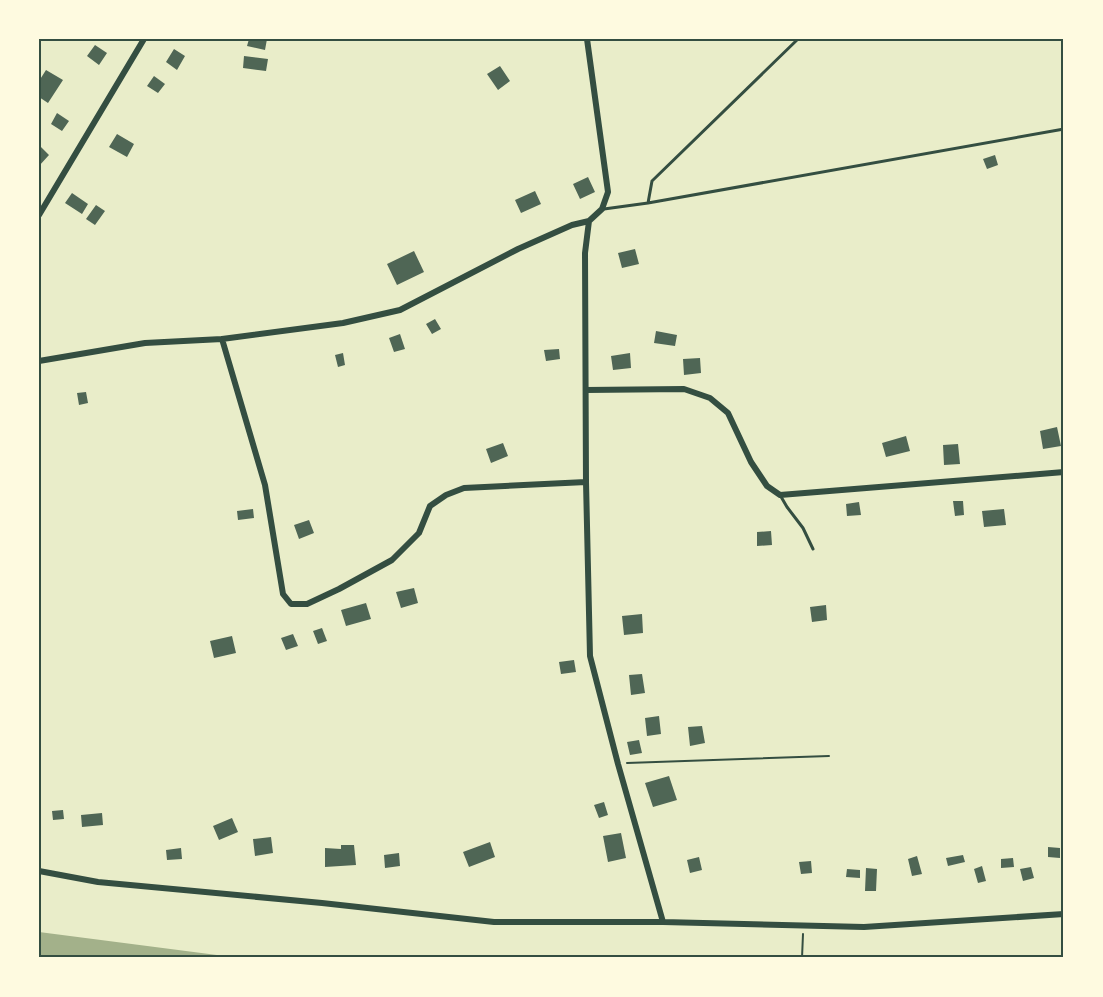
<svg xmlns="http://www.w3.org/2000/svg" width="1103" height="997" font-family="'Alegreya Sans',sans-serif">
  <style>
    .water { fill: #a3b18a }
    .building { fill: #4f6655 }
    .lines { fill: none; stroke-linecap: round; stroke-linejoin: round }
    .path { stroke: #344e41; stroke-width: 2 }
    .service { stroke: #344e41; stroke-width: 3 }
    .minor { stroke: #344e41; stroke-width: 6 }
    .neatline { fill: none; stroke: #344e41; stroke-width: 2 }
  </style>
  <rect width="100%" height="100%" fill="#e9edc9"/>
  <!-- water -->
  <path class="water" d="M39,932l201,26h-201z"/>
  <!-- building -->
  <path class="building" d="M249,39h18l-2,11 -18,-4z
    M95,45l12,8 -8,12 -12,-9z
    M174,49l11,7 -8,14 -11,-8z
    M244,56l24,3 -2,12 -23,-3z
    M500,66l10,15 -12,9 -11,-16z
    M46,70l17,10 -15,23 -9,-6v-16z
    M154,76l11,8 -7,9 -11,-7z
    M57,113l12,8 -7,10 -11,-7z
    M117,134l17,10 -7,13 -18,-10z
    M39,145l10,10 -10,11z
    M995,155l3,10 -11,4 -4,-10z
    M588,177l7,15 -15,7 -7,-15z
    M535,191l6,13 -20,9 -6,-13z
    M72,193l16,11 -6,10 -17,-11z
    M96,205l9,6 -10,14 -9,-6z
    M635,249l4,15 -17,4 -4,-15z
    M414,251l10,21 -27,13 -10,-21z
    M435,319l6,10 -9,5 -6,-10z
    M656,331l21,4 -2,11 -21,-3z
    M400,334l5,15 -11,3 -5,-14z
    M559,349l1,10 -14,2 -2,-11z
    M343,353l2,12 -7,2 -3,-12z
    M630,353l1,15 -18,2 -2,-14z
    M700,358l1,15 -17,2 -1,-16z
    M86,392l2,11 -9,2 -2,-12z
    M1057,427l4,19 -18,3 -3,-18z
    M906,436l4,15 -24,6 -4,-14z
    M503,443l5,13 -17,7 -5,-14z
    M958,444l2,20 -16,1 -1,-20z
    M1061,494h3v11l-3,1z
    M953,501h10l1,14 -9,1z
    M859,502l2,13 -14,1 -1,-12z
    M253,509l1,9 -16,2 -1,-9z
    M1004,509l2,16 -22,2 -2,-16z
    M309,520l5,13 -15,6 -5,-14z
    M771,531l1,14 -15,1v-14z
    M414,588l4,15 -17,5 -5,-16z
    M366,603l5,16 -25,7 -5,-16z
    M826,605l1,15 -15,2 -2,-15z
    M642,614l1,19 -19,2 -2,-19z
    M322,628l5,13 -9,3 -5,-13z
    M293,634l5,12 -12,4 -5,-12z
    M232,636l4,17 -22,5 -4,-17z
    M574,660l2,12 -15,2 -2,-12z
    M642,674l3,19 -14,2 -2,-20z
    M659,716l2,18 -14,2 -2,-18z
    M702,726l3,17 -15,3 -2,-19z
    M639,740l3,13 -12,2 -3,-13z
    M669,776l8,24 -24,7 -8,-24z
    M604,802l4,13 -9,3 -5,-13z
    M63,810l1,9 -11,1 -1,-9z
    M102,813l1,12 -21,2 -1,-12z
    M232,818l6,14 -19,8 -6,-14z
    M621,833l5,25 -18,4 -5,-26z
    M271,837l2,16 -18,3 -2,-17z
    M490,842l5,15 -26,10 -6,-15z
    M341,845h13l2,20 -31,2v-19l16,1z
    M1048,847l12,1v10l-12,-1z
    M181,848l1,11 -15,1 -1,-10z
    M399,853l1,13 -15,2 -1,-13z
    M963,855l2,7 -17,4 -2,-8z
    M917,856l5,18 -10,2 -4,-17z
    M699,857l3,13 -12,3 -3,-13z
    M1013,858l1,9 -13,1v-9z
    M811,861l1,12 -11,1 -2,-12z
    M982,866l4,15 -8,2 -4,-14z
    M1031,867l3,11 -11,3 -3,-12z
    M866,868l11,1 -1,22h-11z
    M847,869l13,1v8l-14,-1z"/>
  <g class="lines">
    <!-- path -->
    <path class="path" d="M627,763l202,-7
      M802,958l1,-24"/>
    <!-- service -->
    <path class="service" d="M648,203l4,-22 146,-142
      M604,209l44,-6 416,-74
      M780,495l7,12 16,21 10,21"/>
    <!-- minor -->
    <path class="minor" d="M587,39l21,153 -6,17 -13,12 -4,32 1,229 4,174 28,108 45,158
      M39,215l105,-176
      M222,339l43,146 18,109 8,10h16l32,-15 53,-29 27,-27 11,-27 16,-11 18,-7 122,-6
      M39,361l106,-18 77,-4 121,-16 57,-13 118,-61 54,-24 17,-4
      M586,390l98,-1 26,9 18,15 23,49 16,24 13,9 284,-23
      M39,871l59,11 224,21 172,19h169l201,5 200,-13"/>
  </g>
  <!-- border -->
  <rect width="1103" height="997" fill="none" stroke="#fefae0" stroke-width="81"/>
  <rect x="40" y="40" width="1022" height="916" class="neatline"/>
</svg>
